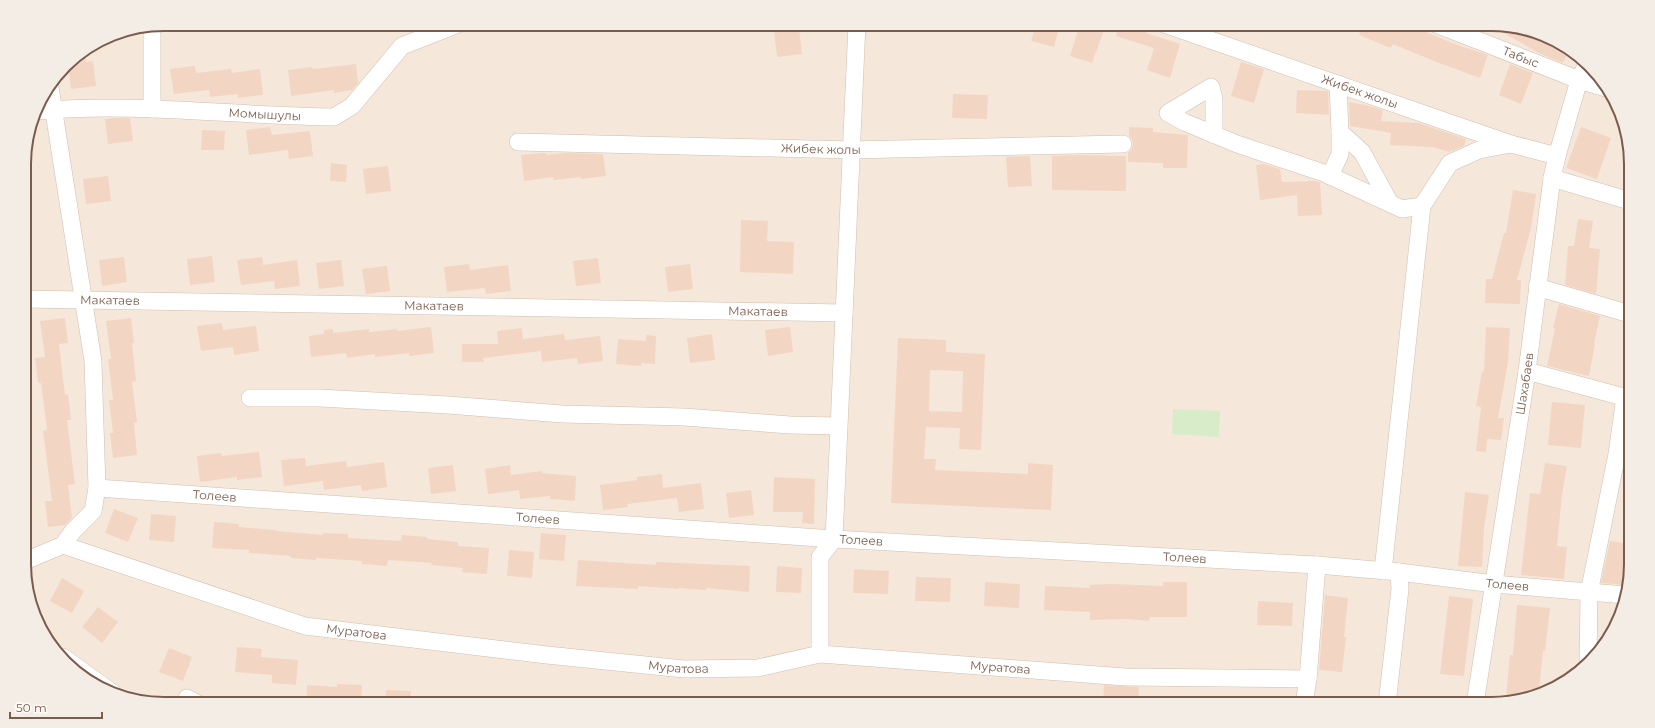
<svg xmlns="http://www.w3.org/2000/svg" width="1655" height="728" font-family="Montserrat,sans-serif">
  <style>
    .residential { fill: #f5e8da }
    .green { fill: #d8ecc9 }
    .building { fill: #f3d5c3; fill-rule: evenodd }
    .lines { fill: none; stroke-linecap: round; stroke-linejoin: round }
    .minor-casing { stroke: #d1beb0; stroke-width: 18 }
    .minor { stroke: #fff; stroke-width: 17 }
    .labels { text-anchor: middle; stroke-width: 4; stroke-linejoin: round; paint-order: stroke }
    .street-label { font-size: 12px; fill: #7a5c4d; stroke: #fffaf3 }
    .rim { fill: none; stroke: #7a5c4d; stroke-width: 2 }
  </style>
  <rect width="100%" height="100%" fill="#fdf6ec"/>
  <!-- residential -->
  <path class="residential" d="M164,24h1327l53,11 58,44 28,67 1,418 -11,53 -18,32 -33,31 -69,24h-1336l-53,-11 -58,-44 -28,-67 -1,-427 15,-53 33,-43 39,-24z"/>
  <!-- green -->
  <path class="green" d="M1173,409l47,2 -1,26 -47,-3z"/>
  <!-- building -->
  <path class="building" d="M1036,24h24l-6,23 -23,-6z
    M1080,24h6l18,6 -12,33 -22,-7z
    M1119,24h13l15,5 -1,4 34,11 -10,34 -23,-8 7,-22 -38,-12z
    M1363,24h34l18,7 1,-3 39,16 33,11 -8,23 -41,-15 -46,-19 -2,4 -32,-13z
    M1492,24l52,11 24,18 -5,10 -22,-9 -50,-28z
    M799,28l3,26 -25,3 -3,-26z
    M84,51l2,11 7,-1 3,25 -25,3 -3,-26 4,-4z
    M1241,62l23,7 -10,34 -23,-7z
    M356,64l2,19 -6,7 -18,3v-3l-43,6 -3,-26 24,-3 1,2z
    M1510,64l23,9 -12,31 -22,-9z
    M195,66l1,7 35,-4 1,4 28,-4 3,26 -25,3v-4l-28,3 -1,-7 -35,4 -4,-25z
    M1297,90l31,1 1,24 -33,-2z
    M953,94l35,1 -1,24 -35,-1z
    M1349,102l17,3 17,5 -2,11 38,2 47,16 -2,7 -15,6 -16,-5 -43,-2 1,-12 -41,-7z
    M112,118h18l3,23 -25,3 -3,-25z
    M270,127l2,8 38,-4 3,25 -24,3 -1,-9 -39,5 -3,-25z
    M1129,127l24,1v4l35,3 -1,33h-24v-5l-35,-1v-9l4,-4 1,-5 -1,-5 -3,-3z
    M1581,127l30,11 -14,41 -31,-11z
    M202,130l23,1 -1,19h-23z
    M543,153h3v2l18,-2 39,1 3,22 -25,3v-2l-27,3 -1,-3 -29,4 -3,-26z
    M1080,155l46,1v35l-74,-1v-34z
    M1030,156l2,30 -24,1 -2,-30z
    M331,163l16,2 -1,17 -16,-1z
    M1264,164l16,5 2,13 33,-1 5,1 2,33 -24,1 -1,-21 -37,5 -4,-35z
    M388,166l3,25 -25,3 -3,-25z
    M108,176l3,25 -25,3 -3,-25z
    M1513,190l23,4 -5,34 -14,52h4l-1,24 -35,-1 1,-24h6l12,-46h2z
    M1578,219l15,2 -4,27 11,1 -4,45 -31,-9 3,-39h6z
    M741,220l27,1 -1,20 27,1 -1,32 -53,-2z
    M212,256l3,26 -25,3 -3,-26z
    M124,257l3,25 -25,4 -3,-26z
    M262,257l1,8 34,-5 3,26 -25,3 -1,-8 -33,4 -4,-25z
    M598,258l3,25 -25,3 -3,-25z
    M341,260l3,26 -25,3 -3,-26z
    M469,264l1,6 38,-5 3,26 -25,3 -1,-6 -38,4 -3,-25z
    M690,264l3,25 -25,3 -3,-25z
    M387,266l3,25 -24,3 -4,-25z
    M1559,304l41,12 -6,28h1l-6,32 -42,-10 8,-37 -2,-1z
    M65,318l3,25 -9,1 6,51 3,-1 3,26h-4l8,64 -7,1 4,33 -7,7 -17,2 -3,-26h7l-9,-70 4,-1 -6,-47h-3l-3,-25 10,-1 -5,-36z
    M131,318l3,25h-2l4,38 -4,1 5,40 -3,1 3,32 -24,3 -3,-25h3l-4,-33h4l-5,-41h3l-5,-38z
    M222,323l1,7 33,-4 3,25 -25,4 -1,-8 -32,4 -4,-25z
    M431,327l3,26 -25,3v-3l-34,4v-3l-28,4 -1,-5 -35,4 -2,-21 15,-2v-4l9,-1v4l36,-4v3l28,-3v2z
    M790,327l3,25 -25,4 -3,-26z
    M1486,327l24,1 -2,34 -10,56h6l-3,22 -14,-1 -1,13 -10,-1 5,-44 -5,-1 6,-35 2,1z
    M522,328l1,11 41,-5 1,6 35,-4 3,25 -25,3 -1,-6 -35,4 -1,-11 -58,7 1,4h-22v-18h36l-1,-13z
    M712,334l3,26 -25,3 -3,-25z
    M646,335l10,1 -1,28 -14,-1v3l-25,-2 2,-25 28,2z
    M898,338l48,2v12l39,2 -4,96 -22,-1 1,-21 -34,-1 -2,32h12l-1,11 93,4v-11l25,2 -2,45 -160,-7zM930,370l33,1 -1,41 -33,-1z
    M1552,402l33,3 -4,43 -33,-3z
    M259,452l3,25 -25,3v-3l-37,5 -3,-26 24,-3 1,3z
    M305,458l1,8 40,-5 1,6 37,-5 3,25 -25,4 -1,-6 -37,5 -1,-9 -39,5 -3,-26z
    M1545,463l22,3 -5,29 -5,51 10,1 -3,32 -43,-4 9,-82 10,1z
    M453,465l3,26 -25,3 -3,-26z
    M510,465l1,10 31,-4v2l34,3 -1,25 -25,-2v-3l-30,3 -1,-9 -31,4 -3,-25z
    M662,474l1,14 38,-5 3,26 -25,3 -2,-14 -50,6 1,3 -25,3 -3,-25 37,-5v-3z
    M774,477l41,2 -1,45 -12,-1 1,-11h-30z
    M751,490l3,25 -25,3 -3,-25z
    M1465,492l24,3 -5,34 -2,38 -24,-1z
    M114,509l24,9 -10,24 -23,-9z
    M151,514l25,2 -2,26 -25,-2z
    M214,522l25,2v3l37,3v1l47,4v-2l25,1v4l53,3 1,-6 25,2v2l31,3v4l31,2 -2,26 -25,-2 1,-4 -32,-3 1,-2 -44,-3 -1,6 -25,-2v-3l-46,-3v2l-25,-2v-2l-42,-3v-3l-37,-2z
    M541,533l25,2 -2,26 -25,-2z
    M1610,541l21,3v20l-4,21 -26,-2z
    M509,550l25,2 -2,26 -25,-2z
    M578,560l78,5v-3l94,4 -1,26 -42,-4 -1,2 -27,-2v1l-41,-3v3l-62,-3z
    M777,566l25,2 -1,25 -25,-1z
    M854,569l35,2 -1,23 -35,-1z
    M916,577l35,1 -1,24 -35,-1z
    M62,578l22,13 -12,22 -22,-12z
    M985,582l35,2 -1,24 -35,-2z
    M1163,582h24v35h-37l-1,4 -23,-2 -36,1v-8l-46,-2 1,-24 45,2 -1,-3 22,-1 52,2z
    M1325,595l23,3 -4,39h2l-4,35 -23,-2z
    M1449,596l24,3 -9,77 -24,-2z
    M1258,601l35,2 -1,23 -35,-1z
    M1517,605l33,3 -5,43h-2l-4,39 -25,9 -8,-1 4,-43h3z
    M98,607l20,15 -16,21 -20,-16z
    M237,647l25,2 -1,8 37,3 -2,25 -24,-2v-8l-37,-3z
    M169,648l23,9 -9,24 -24,-9z
    M337,684l25,1 -1,19h-55l1,-19 30,2z
    M1104,685l35,2 -1,17h-35z
    M386,690l25,1 -1,13h-25z"/>
  <g class="lines">
    <!-- minor casing -->
    <g class="minor-casing">
      <g id="minor">
        <path id="s1" d="M1164,24l347,120 46,12"/>
        <path id="s2" d="M1436,24l143,56 27,8"/>
        <path d="M1338,84l2,48 22,20 28,51"/>
        <path d="M152,109v-83"/>
        <path id="s3" d="M36,111c99,-9 199,5 298,6l18,-11 50,-60 56,-22"/>
        <path d="M1214,135v-36l-3,-12 -43,26 16,9 53,22 87,29 78,36 20,-3"/>
        <path id="s4" d="M518,142l333,8 272,-6"/>
        <path d="M1330,176l10,-22v-22"/>
        <path d="M1552,178l78,23"/>
        <path d="M1537,287l93,27"/>
        <path id="s5" d="M25,299l819,14"/>
        <path d="M1527,371l104,28"/>
        <path d="M250,398h70l128,7 114,9 122,3 106,8 48,1"/>
        <path id="s6" d="M97,488l737,51 483,26 82,7 95,12 131,11"/>
        <path id="s7" d="M63,545l242,81 242,29 137,14 74,-1 62,-14 305,23 183,2"/>
        <path d="M25,561l38,-16 10,-14 20,-20 4,-23 -4,-127 -43,-274"/>
        <path d="M1383,571l39,-365 28,-43 29,-13 32,-6"/>
        <path d="M820,654v-97l14,-18 23,-515"/>
        <path d="M63,657l51,37"/>
        <path d="M1588,663l1,-70 28,-139 8,-57"/>
        <path d="M187,698l11,6"/>
        <path d="M1304,704l4,-25 9,-114"/>
        <path d="M1387,704l13,-115 -1,-17"/>
        <path id="s8" d="M1475,704l52,-333 25,-193 5,-22 22,-76 7,-14"/>
      </g>
    </g>
    <!-- minor -->
    <use href="#minor" class="minor"/>
  </g>
  <g class="labels">
    <!-- street labels -->
    <g class="street-label">
      <text dy="4" stroke="none"><textPath href="#s2" startOffset="91">Табыс</textPath></text>
      <text dy="4" stroke="none"><textPath href="#s1" startOffset="207">Жибек жолы</textPath></text>
      <text dy="4" stroke="none"><textPath href="#s3" startOffset="229">Момышулы</textPath></text>
      <text dy="4" stroke="none"><textPath href="#s4" startOffset="303">Жибек жолы</textPath></text>
      <text dy="4" stroke="none"><textPath href="#s5" startOffset="85">Макатаев</textPath></text>
      <text dy="4" stroke="none"><textPath href="#s5" startOffset="409">Макатаев</textPath></text>
      <text dy="4" stroke="none"><textPath href="#s5" startOffset="733">Макатаев</textPath></text>
      <text dy="4" stroke="none"><textPath href="#s8" startOffset="324">Шахабаев</textPath></text>
      <text dy="4" stroke="none"><textPath href="#s6" startOffset="118">Толеев</textPath></text>
      <text dy="4" stroke="none"><textPath href="#s6" startOffset="442">Толеев</textPath></text>
      <text dy="4" stroke="none"><textPath href="#s6" startOffset="766">Толеев</textPath></text>
      <text dy="4" stroke="none"><textPath href="#s6" startOffset="1090">Толеев</textPath></text>
      <text dy="4" stroke="none"><textPath href="#s6" startOffset="1414">Толеев</textPath></text>
      <text dy="4" stroke="none"><textPath href="#s7" startOffset="307">Муратова</textPath></text>
      <text dy="4" stroke="none"><textPath href="#s7" startOffset="631">Муратова</textPath></text>
      <text dy="4" stroke="none"><textPath href="#s7" startOffset="955">Муратова</textPath></text>
    </g>
  </g>
  <!-- crop -->
  <path d="M0 0H1655V728H0ZM164 31H1491A133 133 0 0 1 1624 164V564A133 133 0 0 1 1491 697H164A133 133 0 0 1 31 564V164A133 133 0 0 1 164 31Z" fill="#f4ede6" fill-rule="evenodd"/>
  <path class="rim" d="M164 31H1491A133 133 0 0 1 1624 164V564A133 133 0 0 1 1491 697H164A133 133 0 0 1 31 564V164A133 133 0 0 1 164 31Z"/>
  <!-- scale -->
  <path d="M10 712v6h92v-6" fill="none" stroke="#7a5c4d" stroke-width="2"/>
  <text x="16" y="712" font-size="12" fill="#7a5c4d" stroke="#fffaf3" stroke-width="3" paint-order="stroke">50 m</text>
</svg>
